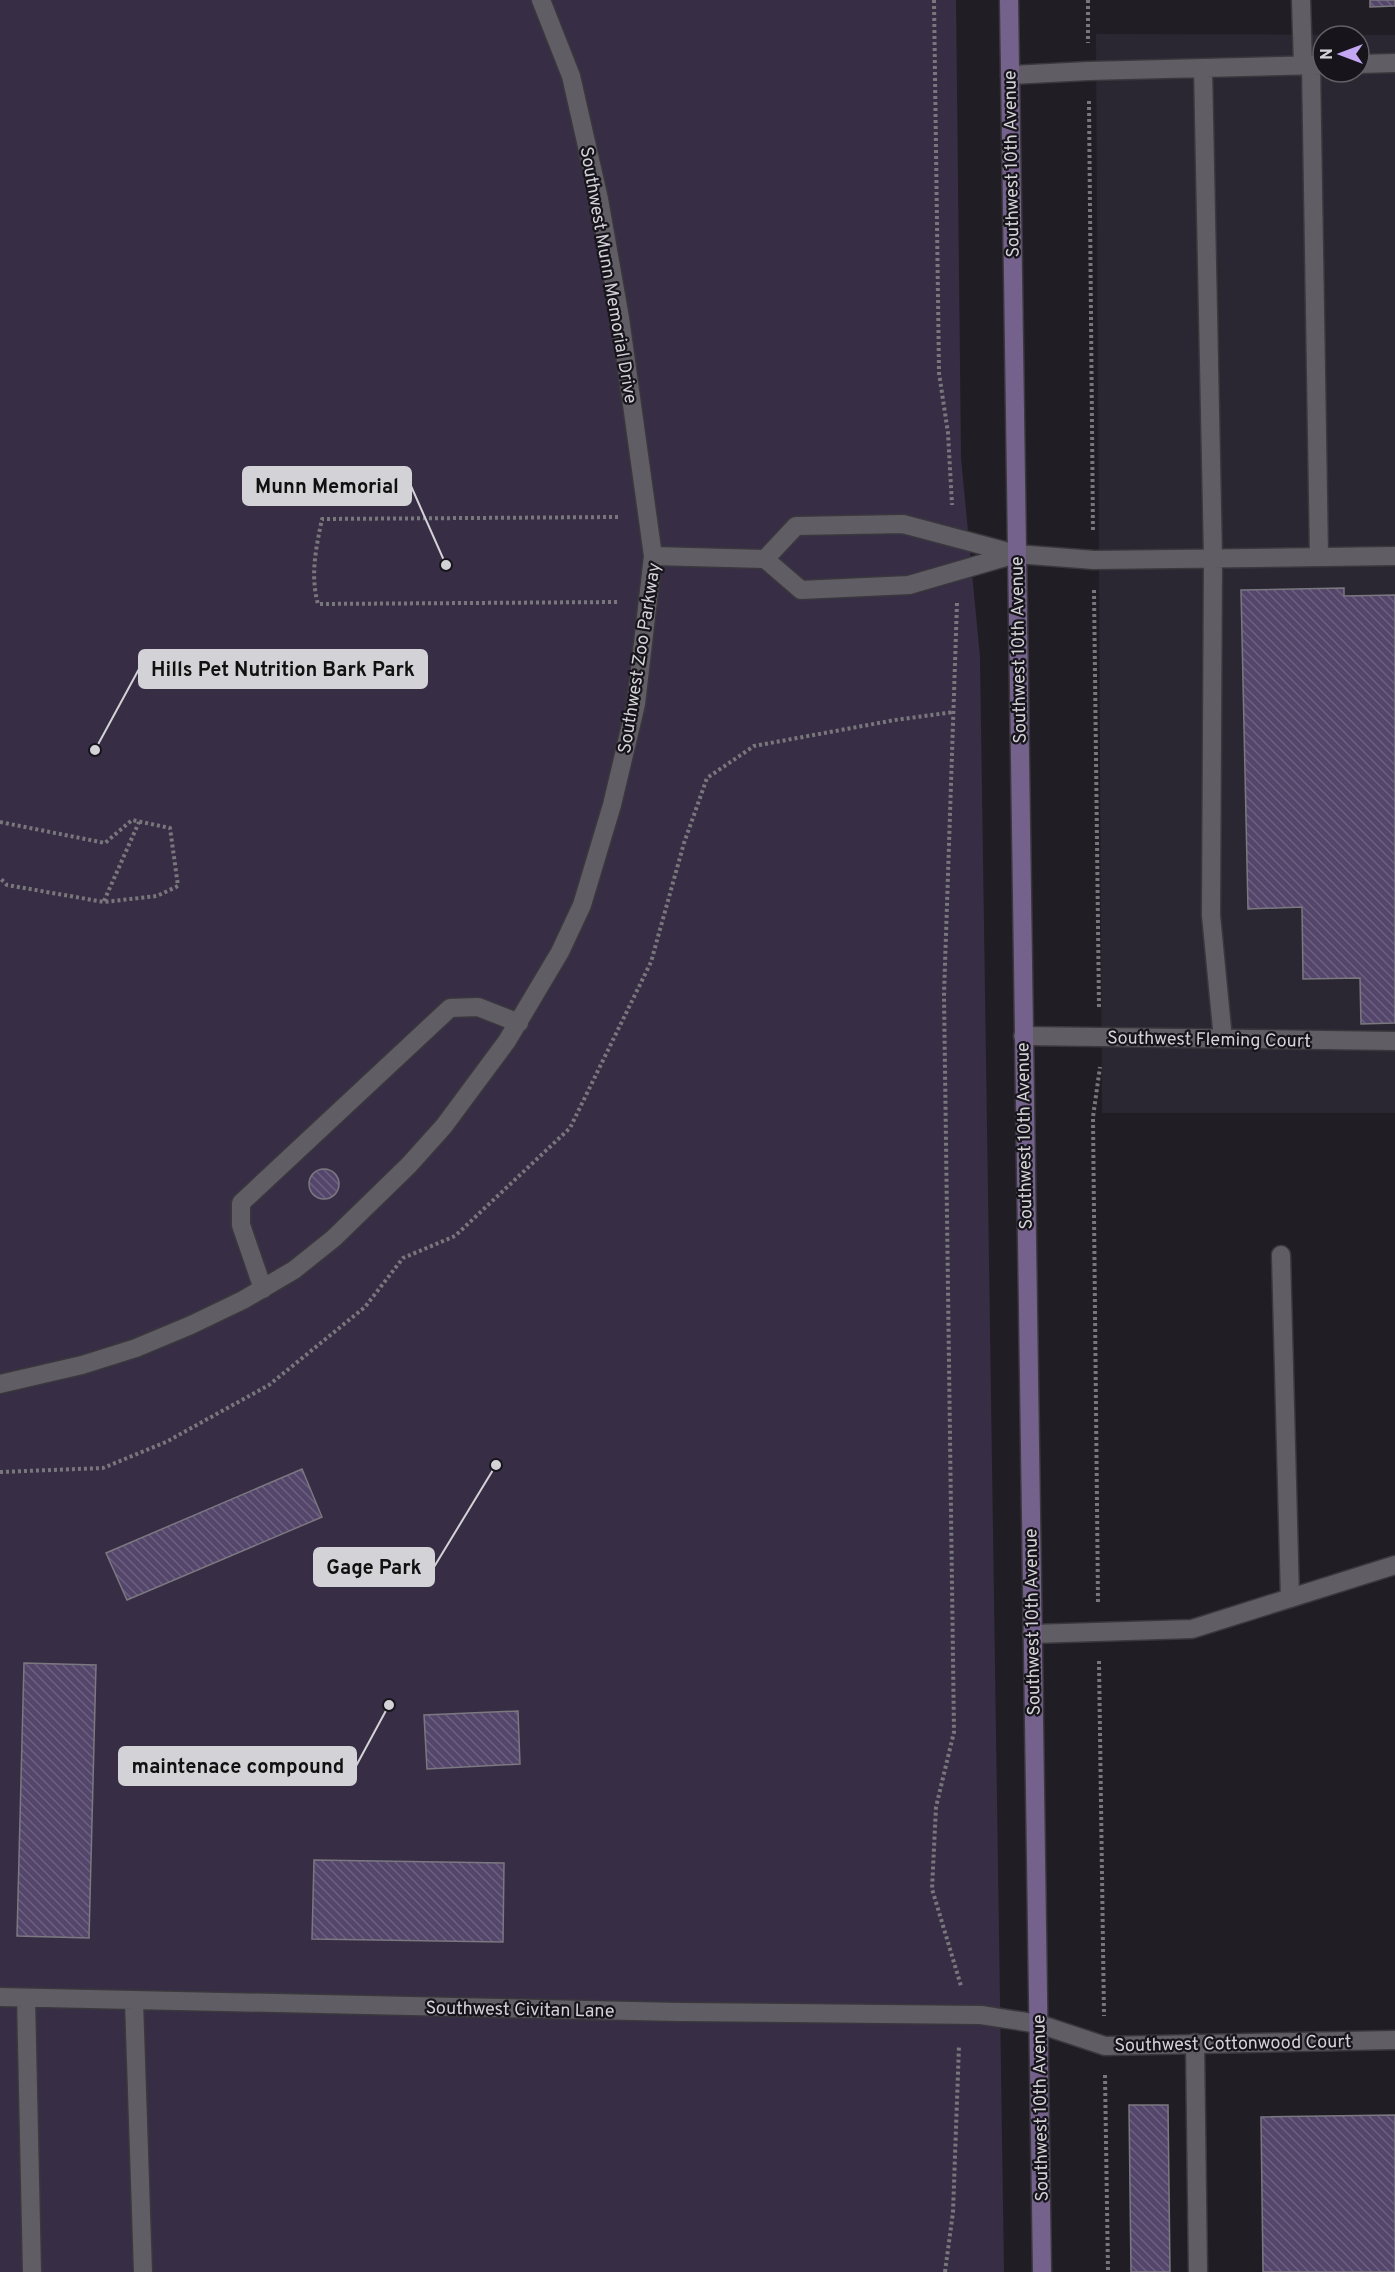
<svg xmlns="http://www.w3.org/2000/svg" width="1395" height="2272" font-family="Overpass,sans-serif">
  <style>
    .built { fill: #2b2732; fill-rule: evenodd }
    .green { fill: #372e46 }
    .building { fill: url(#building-back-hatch); stroke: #7b7880; stroke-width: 1.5 }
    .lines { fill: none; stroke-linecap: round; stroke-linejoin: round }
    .lane-casing { stroke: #3a383d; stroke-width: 21 }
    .street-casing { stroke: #3a383d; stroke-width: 21 }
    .secondary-casing { stroke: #3a383d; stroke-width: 21 }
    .path { stroke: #79777c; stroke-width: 4; stroke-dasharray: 3 3; stroke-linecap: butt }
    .lane { stroke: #605d64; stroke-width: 18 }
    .street { stroke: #605d64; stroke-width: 18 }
    .secondary { stroke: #74628c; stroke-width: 18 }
    .labels { text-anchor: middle; stroke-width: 4.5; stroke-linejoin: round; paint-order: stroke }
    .street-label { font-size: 18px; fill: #d3d2d6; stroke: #17151b }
    .leader { fill: none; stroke: #d3d2d6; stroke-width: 2 }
    .callout-dot { fill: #d3d2d6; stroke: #17151b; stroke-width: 2 }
    .callout { fill: #d3d2d6; stroke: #d3d2d6; stroke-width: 2 }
    .callout-label { font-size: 20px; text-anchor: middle; font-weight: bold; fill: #111 }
  </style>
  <defs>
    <pattern id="building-back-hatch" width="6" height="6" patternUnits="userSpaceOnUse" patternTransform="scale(1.5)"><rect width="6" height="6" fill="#54466b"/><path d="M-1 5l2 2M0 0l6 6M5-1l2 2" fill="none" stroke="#6c607f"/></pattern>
  </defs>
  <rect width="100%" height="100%" fill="#201e24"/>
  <!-- built -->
  <path class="built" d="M1096,34l299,1v1078h-293zM1323,36h36v36h-36z"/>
  <!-- green -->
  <path class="green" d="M0,0h956l5,458 19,199 24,1615h-1004z"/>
  <!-- building -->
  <path class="building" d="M1370,0h25v6l-25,1z
    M1344,588v8l51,-1v428l-34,1 -1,-46 -57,1 -1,-72 -54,2 -7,-319z
    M309 1184a15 15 0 1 1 30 0a15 15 0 1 1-30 0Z
    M302,1469l20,48 -195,83 -21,-47z
    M24,1663l72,2 -7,273 -72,-2z
    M518,1711l2,53 -93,5 -3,-54z
    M314,1860l190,3 -1,79 -191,-3z
    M1129,2105h39l2,167h-39z
    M1395,2115v157h-132l-2,-155z"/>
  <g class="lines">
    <!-- lane casing -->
    <g class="lane-casing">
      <path id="lane" d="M1301,0l2,65
        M1359,64l36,-1
        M1311,65l8,492
        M1203,68l10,490 -2,357 12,124
        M1010,75l78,-4 235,-6
        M653,556l112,3 36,31 108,-5 107,-31
        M765,559l31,-33 107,-2 113,30 78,6 301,-4
        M1281,1255l9,343
        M263,1289l-22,-64v-22l209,-195 28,-1 41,16
        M0,1384l82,-19 54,-17 55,-23 52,-25 51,-30 40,-32 75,-73 35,-39 63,-85 53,-89 22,-47 30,-100 24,-101 17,-148 -33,-238 -21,-119 -28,-123 -30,-76
        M0,1997l679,15 302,3 58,9
        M26,1998l6,274
        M134,2001l9,271
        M1195,2043l3,229"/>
    </g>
    <!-- street casing -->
    <g class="street-casing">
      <path id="street" d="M1023,1036l372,5
        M1032,1634l160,-5 203,-64
        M1039,2024l66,22 290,-6"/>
    </g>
    <!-- secondary casing -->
    <g class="secondary-casing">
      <path id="secondary" d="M1009,0l33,2272"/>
    </g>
    <!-- path -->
    <path class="path" d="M934,0l5,373 9,60 4,72
      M1088,0v43
      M1089,101l4,431
      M618,517l-296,2c-6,29 -12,56 -4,85l300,-2
      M1094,590l5,419
      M957,603l-13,392 10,737 -18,75 -4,82 29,97
      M0,822l105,21 27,-23 38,8 8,58 -21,10 -53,6 -97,-17 -7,-7
      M104,901l35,-79
      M0,1472l103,-4 63,-26 103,-57 96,-78 38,-49 52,-22 115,-108 81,-166 33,-119 23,-65 47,-32 141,-26 59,-8
      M1098,1602l-5,-485 7,-50
      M1099,1661l5,355
      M1105,2075l3,197
      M945,2272l8,-60 6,-167"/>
    <!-- lane -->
    <use href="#lane" class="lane"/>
    <!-- street -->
    <use href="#street" class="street"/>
    <!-- secondary -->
    <use href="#secondary" class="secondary"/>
  </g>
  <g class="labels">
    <!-- street labels -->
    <g class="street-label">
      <text transform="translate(1011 164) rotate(-91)" y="6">Southwest 10th Avenue</text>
      <text transform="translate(609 275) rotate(80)" y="6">Southwest Munn Memorial Drive</text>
      <text transform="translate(1018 650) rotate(-91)" y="6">Southwest 10th Avenue</text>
      <text transform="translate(639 658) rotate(-81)" y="6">Southwest Zoo Parkway</text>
      <text transform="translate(1209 1039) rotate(1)" y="6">Southwest Fleming Court</text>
      <text transform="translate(1024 1136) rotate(-91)" y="6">Southwest 10th Avenue</text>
      <text transform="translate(1032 1622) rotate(-91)" y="6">Southwest 10th Avenue</text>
      <text transform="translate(520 2009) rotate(1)" y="6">Southwest Civitan Lane</text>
      <text transform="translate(1233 2043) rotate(-1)" y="6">Southwest Cottonwood Court</text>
      <text transform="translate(1040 2108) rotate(-91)" y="6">Southwest 10th Avenue</text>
    </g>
  </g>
  <!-- callouts -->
  <path class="leader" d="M446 565L411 486M95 750L139 669M496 1465L434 1567M389 1705L356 1766"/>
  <g class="callout-dot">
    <circle cx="446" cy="565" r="6"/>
    <circle cx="95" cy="750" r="6"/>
    <circle cx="496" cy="1465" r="6"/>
    <circle cx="389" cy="1705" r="6"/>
  </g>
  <g class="callout">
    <rect x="243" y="467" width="168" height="38" rx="6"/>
    <rect x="139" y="650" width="288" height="38" rx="6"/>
    <rect x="314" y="1548" width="120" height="38" rx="6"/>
    <rect x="119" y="1747" width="237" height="38" rx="6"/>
  </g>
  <g class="callout-label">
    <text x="327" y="493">Munn Memorial</text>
    <text x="283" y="676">Hills Pet Nutrition Bark Park</text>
    <text x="374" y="1574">Gage Park</text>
    <text x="238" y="1773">maintenace compound</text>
  </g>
  <!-- north arrow -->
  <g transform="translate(1341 54) rotate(270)"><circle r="28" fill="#17151b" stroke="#626166" stroke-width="1.5"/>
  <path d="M0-4.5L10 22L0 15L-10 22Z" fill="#c3a7f2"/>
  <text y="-9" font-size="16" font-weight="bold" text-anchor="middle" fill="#d3d2d6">N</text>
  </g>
</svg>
